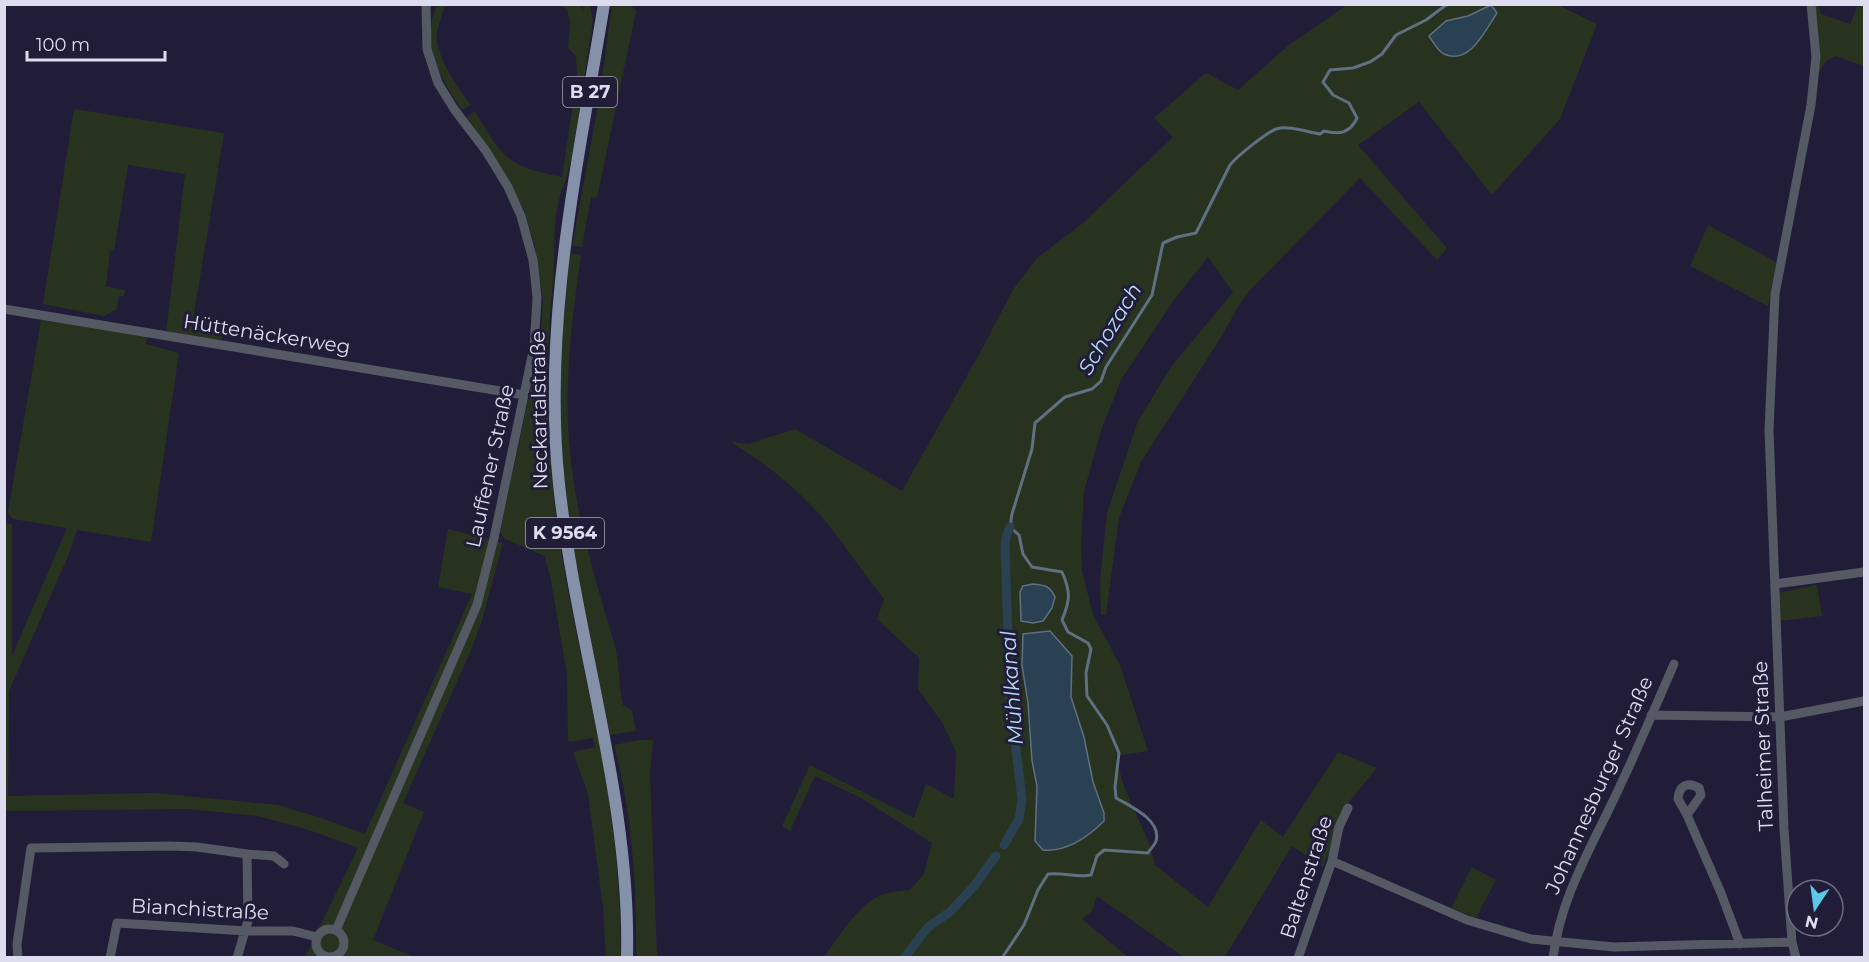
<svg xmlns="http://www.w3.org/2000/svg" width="1869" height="962" font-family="Montserrat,sans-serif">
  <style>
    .green { fill: #27331f; fill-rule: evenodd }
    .water { fill: #2a4053; stroke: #606f82; stroke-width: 1.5 }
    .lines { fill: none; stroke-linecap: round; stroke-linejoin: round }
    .stream { stroke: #606f82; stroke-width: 3 }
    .canal { stroke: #2a4053; stroke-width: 9 }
    .minor { stroke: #545964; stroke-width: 9 }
    .major { stroke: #8591a8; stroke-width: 12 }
    .labels { text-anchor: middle; stroke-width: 6; stroke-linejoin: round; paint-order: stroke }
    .shield { fill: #211d38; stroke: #a5a3b9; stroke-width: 1.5 }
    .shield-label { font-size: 18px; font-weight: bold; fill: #deddf0 }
    .street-label { font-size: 20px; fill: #deddf0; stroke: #211d38 }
    .water-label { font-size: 21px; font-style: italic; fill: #b4daf8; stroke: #211d38 }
  </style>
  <rect width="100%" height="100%" fill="#211d38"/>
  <!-- green -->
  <path class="green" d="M437,5h8c-2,8 -6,18 -8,27 -3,23 21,56 34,73l-9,5c-21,-30 -42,-68 -25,-105z
    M559,5h21l4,7 -2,-7h8l3,16 -21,137 -9,31v-2c-12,31 -7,62 -10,94 -10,93 -6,188 10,281 11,67 28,134 40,201 12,64 17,129 18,194h-15l-3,-49 -15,-114 -15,-42 22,-5 -2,-9 -23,4 -2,-2 -1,-65 -16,-94 -6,-25 -40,-17 -5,-7 37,-173 4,-23 2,-38 -8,-51 -11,-38 -57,-92 8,-6c27,47 33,56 87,66l15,-100 -1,-21 -8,-8 2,-25 -3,-14z
    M612,5h19l5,6 -39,187 -6,-1 -9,50 -10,-1 26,-140z
    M1347,5h211l39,19 -37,95 -68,76 -73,-93 -61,43 89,103 -10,12 -77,-82 -109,111 -10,13 -21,37 -79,123 -22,56 -13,97h-5l-1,-35 7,-67 31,-92 33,-54 62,-75 -25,-35 -34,43 -53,80 -20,51 -17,60 -3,50 1,30 11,44 27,50 28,86 -33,5 10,33 24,54 6,22 53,42 53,-87 22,17 55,-85 39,16 -29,35 -25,64 -31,-21 -67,111h-41l-87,-61 -5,15 -10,8 46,38h-304c13,-18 33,-50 53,-60 10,-5 22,-6 33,-7l14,-16 8,-31 -71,-45 -46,-22 -25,55 -8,-5 28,-61 104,53 12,-34 28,15 2,-47 -13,-28 -25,-35 1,-31 -42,-39 7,-20c-20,-25 -38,-52 -58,-77 -26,-32 -60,-58 -95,-80l17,2 47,-15 107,62 80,-142 32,-61 23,-30 46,-35 90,-86 -19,-19 52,-45 32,17 51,-45zM1491,5l6,8 -25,36 -43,-13 17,-15 22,-5zM1072,656l-1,41 13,40 9,45 11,31 -7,15 -21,15 -41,-15 2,-42 -5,-25 -4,-58 -6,-38z
    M1814,5h4l3,9 29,10 8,-19h6v61l-29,-10 -9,5 -7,12 -1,-46z
    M74,109l150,24 -32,192 31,6 -2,11 -55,-9 19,-159 -57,-9 -14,86h-4l-4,35 19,4 -1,6h-5l-2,13 -13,7 -61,-12z
    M1708,225l68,37 -8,44 -78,-40z
    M571,253l10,2c-9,64 -18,131 -11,196 6,65 25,129 44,191 6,20 4,43 9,63l9,5 4,21 -26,4c-13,-67 -29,-134 -39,-201 -13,-93 -14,-188 0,-281z
    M41,320l106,14 -1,10 33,9 -28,189 -74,-12 -8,24 -60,137 -1,105 146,-3 124,12 46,14 41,15 107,-240 -34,-7 10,-58 55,14 -20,74 -11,31 -69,155 21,9 -51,128 41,17h-109l53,-109 -49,-18 -51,-14 -70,-7 -183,2v-288l7,1v132l55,-128 -54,-9 -5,-6z
    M1817,585l5,31 -43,5 -2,-28z
    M640,740h13l-3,33 7,184h-21c1,-70 -4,-144 -22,-212z
    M1472,867l24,13 -20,38 -25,-10z"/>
  <!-- water -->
  <path class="water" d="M1491,5l6,8c-11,16 -27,53 -53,41 -6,-3 -11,-12 -15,-18l17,-15 22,-5z
    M1033,584c12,1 17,2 22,13l-3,11 -9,13 -10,2 -12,-2 -1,-29 3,-6z
    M1050,631l22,25 -1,41 13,40 9,45 11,31v8c-17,17 -37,31 -61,29l-8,-9 2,-55 -5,-25 -4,-58 -6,-38 1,-31z"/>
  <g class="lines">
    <!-- stream -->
    <path class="stream" d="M1002,958l22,-33 14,-35 10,-16c15,-2 29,4 43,1l6,-19 7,-6 44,3c2,-4 7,-8 8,-12 6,-21 -26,-35 -40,-43l-1,-11 4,-34 -12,-28 -20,-29 -1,-23 5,-24 -3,-6 -20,-11 -6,-12c8,-19 9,-28 0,-48l-30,-5 -9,-13 -4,-19 -9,-8 2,-13 20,-65 3,-26 30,-26 27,-8 9,-8 5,-14 46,-72 11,-52 14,-6 19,-4 34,-68c7,-9 36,-32 46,-36 13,-4 31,3 44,5l4,-3c16,4 26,2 33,-13l-8,-15 -16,-8 -10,-13 7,-12 23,-2 17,-6 12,-8 14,-19 30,-15 20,-15 4,-1"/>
    <!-- canal -->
    <path class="canal" d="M1004,845l15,-26 3,-19 -12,-103 -5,-149 1,-11 4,-10
      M904,958l24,-31 22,-15 24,-26 22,-30"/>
    <!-- minor -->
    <path class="minor" d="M4,309l520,86
      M1775,584l89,-12
      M1651,715l129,2 84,-16
      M1687,815l14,-20 -2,-7c-12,-7 -20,-2 -21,11l9,16 34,78 19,51
      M247,854l27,2 10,8
      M1332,861l135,59 64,19 83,8 178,-5
      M316 943a14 14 0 1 1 28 0a14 14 0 1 1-28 0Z
      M336,930l141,-325 17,-67 40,-191 3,-49 -2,-21 -2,-17 -12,-44 -13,-29 -22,-36 -32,-42 -16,-26 -11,-34 -1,-45
      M18,958l-1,-14 14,-96 138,-2 28,1 50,7 1,67 -11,37
      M110,958l7,-35 129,8h47l24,6
      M1298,958l34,-97 7,-34 9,-19
      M1553,958c8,-64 41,-115 67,-172 19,-40 36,-81 54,-122
      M1796,958l-4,-16 -8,-113 -15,-399 6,-136 36,-189 5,-48 -5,-53"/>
    <!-- major -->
    <path class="major" d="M604,4c-26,159 -62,319 -45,480 17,159 72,313 68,474"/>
  </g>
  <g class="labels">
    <!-- shield labels -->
    <g class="shield">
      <rect x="563" y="77" width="54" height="30" rx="4.5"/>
      <rect x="526" y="518" width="78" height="30" rx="4.5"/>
    </g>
    <g class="shield-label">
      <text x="590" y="98">B 27</text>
      <text x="565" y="539">K 9564</text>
    </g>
    <!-- street labels -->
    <g class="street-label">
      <text transform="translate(267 334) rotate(9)" y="7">Hüttenäckerweg</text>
      <text transform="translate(539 410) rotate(-91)" y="7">Neckartalstraße</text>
      <text transform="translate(490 466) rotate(-78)" y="7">Lauffener Straße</text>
      <text transform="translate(1763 746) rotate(-92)" y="7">Talheimer Straße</text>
      <text transform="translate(1599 785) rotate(-66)" y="7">Johannesburger Straße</text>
      <text transform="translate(1306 877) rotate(-72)" y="7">Baltenstraße</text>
      <text transform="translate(200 909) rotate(3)" y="7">Bianchistraße</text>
    </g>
    <!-- water labels -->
    <g class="water-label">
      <text transform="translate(1110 329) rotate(-59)" y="7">Schozach</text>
      <text transform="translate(1012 688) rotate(-94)" y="7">Mühlkanal</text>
    </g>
  </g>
  <!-- border -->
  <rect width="1869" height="962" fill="none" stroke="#deddf0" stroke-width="12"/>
  <!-- north arrow -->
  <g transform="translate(1815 908) rotate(193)"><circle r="28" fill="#211d38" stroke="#6d6a82" stroke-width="1.5"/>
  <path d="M0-4.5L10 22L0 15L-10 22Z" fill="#5ac8e6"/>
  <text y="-9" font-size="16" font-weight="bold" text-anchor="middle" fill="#deddf0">N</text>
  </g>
  <!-- scale -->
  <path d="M27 51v9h138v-9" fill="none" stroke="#deddf0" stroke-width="3"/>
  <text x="36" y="51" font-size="18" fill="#deddf0" stroke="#211d38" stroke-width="4.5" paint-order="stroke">100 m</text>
</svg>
